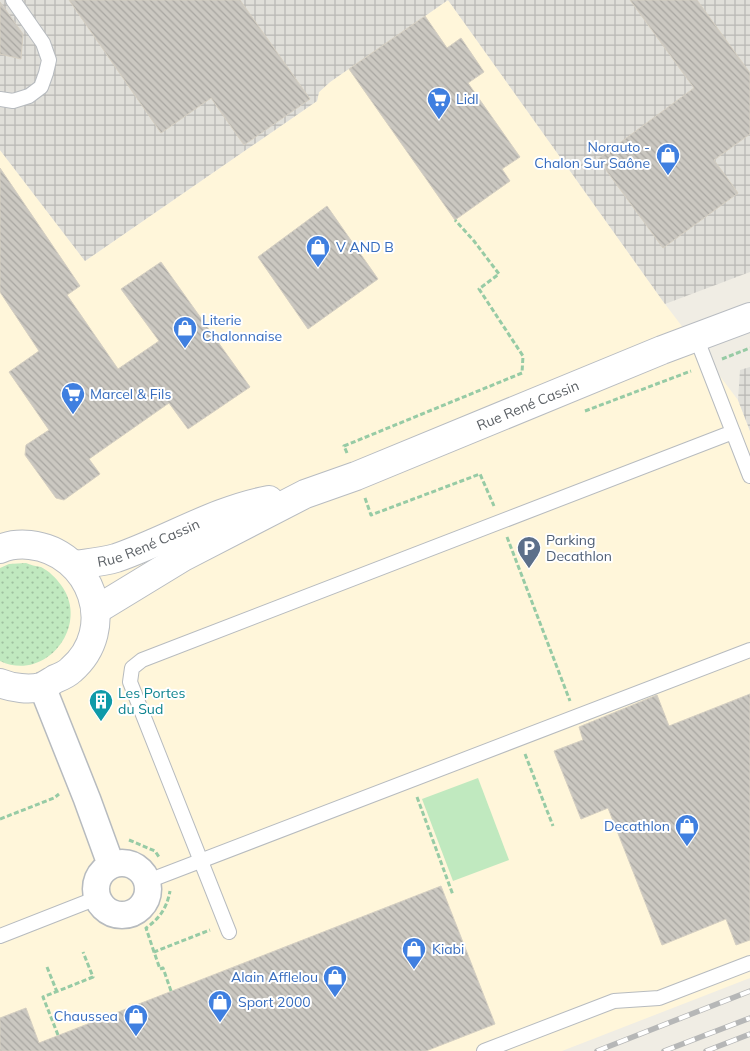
<svg xmlns="http://www.w3.org/2000/svg" width="750" height="1051" font-family="Mulish,sans-serif">
  <style>
    .commercial { fill: #fff6da }
    .industrial { fill: url(#industrial-grid) }
    .grass { fill: url(#grass-dots) }
    .park { fill: #c0e9bf }
    .building { fill: url(#building-back-hatch); stroke: #d5cfc2 }
    .lines { fill: none; stroke-linecap: round; stroke-linejoin: round }
    .service-casing { stroke: #b7bbbf; stroke-width: 16 }
    .minor-casing { stroke: #b7bbbf; stroke-width: 29 }
    .secondary-casing { stroke: #b8bcc1; stroke-width: 30 }
    .path { stroke: #97cba5; stroke-width: 3; stroke-dasharray: 5 2.5; stroke-linecap: butt }
    .service { stroke: #fff; stroke-width: 14 }
    .minor { stroke: #fff; stroke-width: 26 }
    .secondary { stroke: #fff; stroke-width: 28 }
    .rail-casing { stroke: #b6b7b7; stroke-width: 5.5 }
    .rail { stroke: #fff; stroke-width: 4; stroke-dasharray: 11; stroke-linecap: butt }
    .labels { text-anchor: middle; stroke-width: 4; stroke-linejoin: round; paint-order: stroke }
    .shop-label { font-size: 14px; fill: #366cbe; stroke: #fff; text-anchor: start }
    .street-label { font-size: 14px; fill: #5c6166; stroke: #fff }
    .service-label { font-size: 14px; fill: #4e5e75; stroke: #fff; text-anchor: start }
    .culture-label { font-size: 14px; fill: #0d838f; stroke: #fff; text-anchor: start }
  </style>
  <defs>
    <pattern id="industrial-grid" width="8" height="8" patternUnits="userSpaceOnUse" patternTransform="scale(1.25)"><rect width="8" height="8" fill="#e0dfd9"/><path d="M0 4h8M4 0v8" fill="none" stroke="#b9b8b4"/></pattern>
    <pattern id="grass-dots" width="8" height="8" patternUnits="userSpaceOnUse" patternTransform="scale(1.25)"><rect width="8" height="8" fill="#c0e9bf"/><path d="M2 2h.1M6 6h.1" fill="none" stroke="#9fc09f" stroke-width="1.8" stroke-linecap="round"/></pattern>
    <pattern id="building-back-hatch" width="6" height="6" patternUnits="userSpaceOnUse" patternTransform="scale(1.25)"><rect width="6" height="6" fill="#cbc8c1"/><path d="M-1 5l2 2M0 0l6 6M5-1l2 2" fill="none" stroke="#a8a6a1"/></pattern>
  </defs>
  <rect width="100%" height="100%" fill="#f0ede4"/>
  <!-- commercial -->
  <path class="commercial" d="M448,0l217,304 73,96 12,31v547l-188,73h-562v-901l85,111 232,-160 2,-9 11,-10z"/>
  <!-- industrial -->
  <path class="industrial" d="M0,0h750v272l-85,32 -217,-304 -118,82 -11,10 -2,9 -232,160 -85,-111z
    M750,367v64l-12,-31 2,-30z"/>
  <!-- grass -->
  <path class="grass" d="M26,563c4,2 10,3 15,4 8,4 15,11 20,18 30,40 -15,98 -61,76v-93l9,-4z"/>
  <!-- park -->
  <path class="park" d="M478,778l31,82 -56,21 -31,-82z"/>
  <!-- building -->
  <path class="building" d="M69,0h171l70,99 -66,46 -33,-47 -50,35z
    M630,0h67l53,73v61l-36,26 24,33 -75,55 -65,-89 96,-71z
    M0,2l23,32 -2,25 -21,-5z
    M425,16l22,32 14,-10 23,34 -16,11 52,74 -18,12 8,12 -55,39 -106,-151z
    M0,168l80,118 -13,9 51,74 41,-28 -38,-52 40,-27 89,125 -62,42 -19,-26 -80,56 11,15 -36,26 -8,-2 -31,-43 1,-10 23,-15 -40,-58 30,-21 -39,-59z
    M327,206l51,73 -70,50 -50,-72z
    M750,694v246l-14,5 -10,-26 -64,26 -54,-137 -27,11 -27,-68 29,-11 -4,-13 78,-32 12,31z
    M441,886l54,138 -69,27h-426v-33l26,-10 13,35z"/>
  <g class="lines">
    <!-- service casing -->
    <g class="service-casing">
      <path id="service" d="M0,99l13,2 16,-5 12,-9 5,-14 3,-13 -6,-17 -30,-43
        M696,337l54,139
        M148,881l602,-231
        M229,932l-99,-250 2,-14 10,-8 591,-228
        M0,936l97,-38
        M484,1051l130,-50 45,-3 91,-35"/>
    </g>
    <!-- minor casing -->
    <g class="minor-casing">
      <path id="minor" d="M42,686l45,113 24,66
        M96 889a26 26 0 1 1 52 0a26 26 0 1 1-52 0Z"/>
    </g>
    <!-- secondary casing -->
    <g class="secondary-casing">
      <g id="secondary">
        <path d="M0,549c9,-4 20,-5 30,-4 62,7 89,84 41,125 -4,4 -11,7 -16,9 -5,3 -9,6 -14,8 -12,3 -29,1 -41,-4"/>
        <path id="s1" d="M74,565c14,-2 29,-3 42,-7 52,-18 99,-48 153,-58"/>
        <path id="s2" d="M96,610l87,-53 122,-63 51,-18 306,-126 88,-33"/>
      </g>
    </g>
    <!-- path -->
    <path class="path" d="M722,359l28,-11
      M585,411l106,-40
      M347,453l-3,-7 178,-73 1,-17 -44,-67 20,-15 -25,-33 -19,-21
      M365,498l6,17 109,-41 14,32
      M507,537l63,164
      M525,754l28,72
      M417,797l36,98
      M0,819l54,-21 5,-4
      M129,840l26,11 4,6
      M154,952l-8,-24c13,-9 21,-20 24,-37
      M47,967l10,25
      M171,991l-8,-23 -3,1 -6,-17 56,-22
      M58,1035l-15,-38 50,-20 -10,-25"/>
    <!-- service -->
    <use href="#service" class="service"/>
    <!-- minor -->
    <use href="#minor" class="minor"/>
    <!-- secondary -->
    <use href="#secondary" class="secondary"/>
    <!-- rail casing -->
    <g class="rail-casing">
      <path id="rail" d="M597,1051l153,-60
        M664,1051l86,-33
        M706,1051l44,-17"/>
    </g>
    <!-- rail -->
    <use href="#rail" class="rail"/>
  </g>
  <!-- icons -->
  <defs>
    <g id="supermarket-pin" transform="scale(1.25)"><path d="M0 17L-7.5 6A9.5 9.5 0 1 1 7.5 6Z" fill="#3f7fe0" stroke="#fff"/><path d="M-6-5.5h2.5l.6 2H6L4.5 2H-2.5L-4.4-4H-6ZM-1.5 3.2a1.3 1.3 0 1 0 .1 0ZM3 3.2a1.3 1.3 0 1 0 .1 0Z" fill="#fff"/></g>
    <g id="shop-pin" transform="scale(1.25)"><path d="M0 17L-7.5 6A9.5 9.5 0 1 1 7.5 6Z" fill="#3f7fe0" stroke="#fff"/><path d="M-5-2.5h2.3a2.7 3.5 0 0 1 5.4 0H5L5.5 6h-11ZM-1.5-2.5h3a1.5 2.3 0 0 0-3 0Z" fill="#fff"/></g>
    <g id="parking-pin" transform="scale(1.25)"><path d="M0 17L-7.5 6A9.5 9.5 0 1 1 7.5 6Z" fill="#5c6f8a" stroke="#fff"/><path d="M-3.5-5.5H1a3.5 3.5 0 0 1 0 7H-1V5.5H-3.5ZM-1-3.4V-.6H.8a1.4 1.4 0 0 0 0-2.8Z" fill="#fff"/></g>
    <g id="building-pin" transform="scale(1.25)"><path d="M0 17L-7.5 6A9.5 9.5 0 1 1 7.5 6Z" fill="#0f9aa8" stroke="#fff"/><path d="M-4-6H4V6H1V3H-1V6H-4ZM-2.5-4.3h1.7v1.8h-1.7ZM.8-4.3h1.7v1.8H.8ZM-2.5-1h1.7V.8h-1.7ZM.8-1h1.7V.8H.8Z" fill="#fff"/></g>
  </defs>
  <g fill-rule="evenodd">
    <use href="#supermarket-pin" x="439" y="99"/>
    <use href="#shop-pin" x="668" y="155"/>
    <use href="#shop-pin" x="318" y="247"/>
    <use href="#shop-pin" x="185" y="328"/>
    <use href="#supermarket-pin" x="73" y="394"/>
    <use href="#parking-pin" x="529" y="548"/>
    <use href="#building-pin" x="101" y="701"/>
    <use href="#shop-pin" x="687" y="826"/>
    <use href="#shop-pin" x="414" y="949"/>
    <use href="#shop-pin" x="335" y="977"/>
    <use href="#shop-pin" x="220" y="1002"/>
    <use href="#shop-pin" x="136" y="1016"/>
  </g>
  <g class="labels">
    <!-- shop labels -->
    <g class="shop-label">
      <text x="456" y="104">Lidl</text>
      <text x="650" y="152" text-anchor="end">Norauto -<tspan x="650" dy="16">Chalon Sur Saône</tspan></text>
      <text x="336" y="252">V AND B</text>
      <text x="202" y="325">Literie<tspan x="202" dy="16">Chalonnaise</tspan></text>
      <text x="90" y="399">Marcel &amp; Fils</text>
      <text x="670" y="831" text-anchor="end">Decathlon</text>
      <text x="432" y="954">Kiabi</text>
      <text x="318" y="982" text-anchor="end">Alain Afflelou</text>
      <text x="238" y="1007">Sport 2000</text>
      <text x="118" y="1021" text-anchor="end">Chaussea</text>
    </g>
    <!-- street labels -->
    <g class="street-label">
      <text dy="5" stroke="none"><textPath href="#s2" startOffset="479">Rue René Cassin</textPath></text>
      <text dy="5" stroke="none"><textPath href="#s1" startOffset="78">Rue René Cassin</textPath></text>
    </g>
    <!-- service labels -->
    <g class="service-label">
      <text x="546" y="545">Parking<tspan x="546" dy="16">Decathlon</tspan></text>
    </g>
    <!-- culture labels -->
    <g class="culture-label">
      <text x="118" y="698">Les Portes<tspan x="118" dy="16">du Sud</tspan></text>
    </g>
  </g>
</svg>
